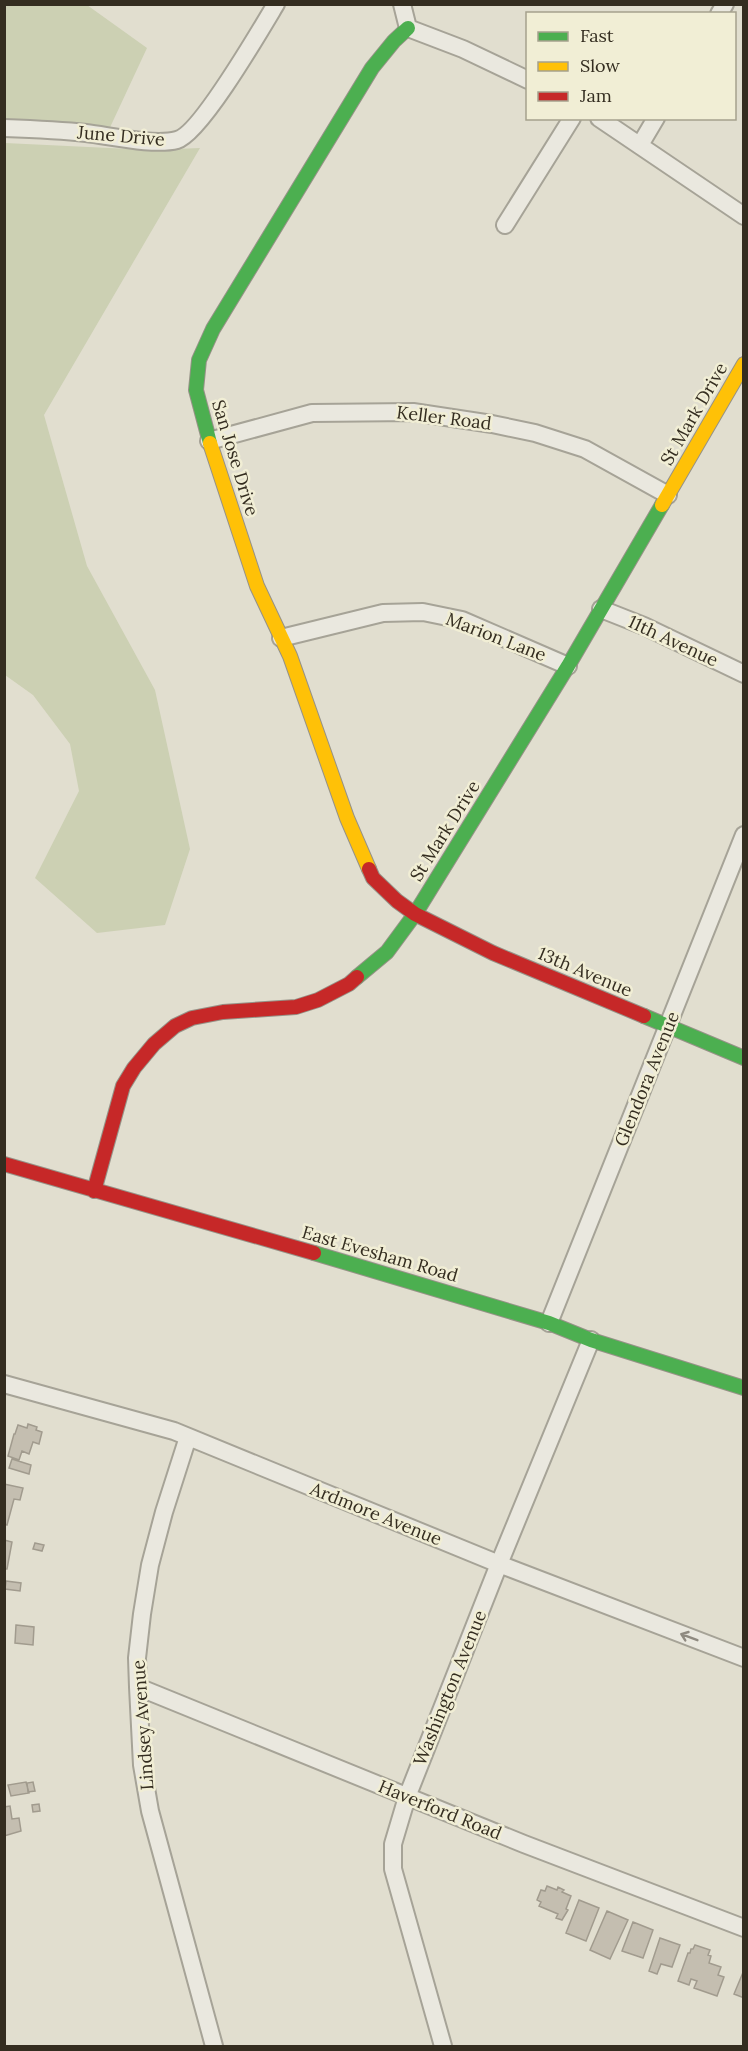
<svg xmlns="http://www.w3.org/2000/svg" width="748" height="2051" font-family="Lora,serif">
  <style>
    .green { fill: #ccd0b3 }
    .building { fill: #c4beb0; stroke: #a19b8e; stroke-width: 1.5 }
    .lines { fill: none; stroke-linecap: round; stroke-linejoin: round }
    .street-casing { stroke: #a6a397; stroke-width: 20 }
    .fast-casing { stroke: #969287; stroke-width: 16 }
    .slow-casing { stroke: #969287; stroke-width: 16 }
    .jam-casing { stroke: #969287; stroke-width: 16 }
    .street { stroke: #eae8df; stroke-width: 16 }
    .fast { stroke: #4caf50; stroke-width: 14 }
    .slow { stroke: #ffc107; stroke-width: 14 }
    .jam { stroke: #c62828; stroke-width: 14 }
    .oneway { stroke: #8f8a80 }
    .labels { text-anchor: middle; stroke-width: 5; stroke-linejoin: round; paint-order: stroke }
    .street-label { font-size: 18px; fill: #342d20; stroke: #f1eed5 }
  </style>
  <rect width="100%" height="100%" fill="#e1decf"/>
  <!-- green -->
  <path class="green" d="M4,5h83l60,43 -41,88 -101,-8z
    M5,143l146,7 49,-2 -156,267 43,151 68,124 35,159 -25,76 -68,8 -62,-55 44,-87 -9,-47 -37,-49 -28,-20z"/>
  <!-- building -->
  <path class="building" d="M28,1424l9,3 -1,3 6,2 -3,12 -6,-2 -4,12 -7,-3 -3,9 -11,-4 6,-22h1l3,-9 9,3z
    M12,1459l19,6 -2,9 -20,-6z
    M4,1484l19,4 -3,12 -6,-1 -7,26 -3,-1z
    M4,1540l8,2 -5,27h-3z
    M35,1543l9,2 -2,6 -9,-2z
    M6,1581l15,2 -1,8 -15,-2z
    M16,1625l18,2 -1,18 -18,-2z
    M26,1782l3,11 -18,3 -3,-11z
    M33,1782l2,9 -7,1 -1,-9z
    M39,1804l1,7 -7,1 -1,-7z
    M10,1806l2,13 7,-1 2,13 -17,5v-29z
    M547,1886l10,4 1,-3 6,3 -2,2 9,4 -5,13 2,1 -6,10 -6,-2 2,-4 -19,-8 2,-4 -4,-2 4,-10 4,1z
    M579,1900l20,8 -13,33 -20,-8z
    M607,1911l21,9 -18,39 -20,-9z
    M633,1922l20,8 -10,28 -21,-7z
    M660,1938l20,7 -8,22 -11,-3 -4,10 -8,-3z
    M695,1945l15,5 -2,5 3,1 -2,7 12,4 -3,8 6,2 -7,19 -23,-8 3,-7 -6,-2 -2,6 -11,-4 10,-28h2l1,-4h2z
    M744,1970v28l-10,-4z"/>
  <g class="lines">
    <!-- street casing -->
    <g class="street-casing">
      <path id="street" d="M402,4l6,24 55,21 65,31
        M719,14l6,-10
        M599,118l145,98
        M4,128c28,1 55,2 82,5 25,3 68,13 91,7 23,-6 84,-111 99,-136
        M640,145l16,-27
        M505,225l67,-107
        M209,441l103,-28 101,-1 79,12 43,9 50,16 83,46
        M601,609l43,17 100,48
        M281,638l102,-25 40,-1 39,8 106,46
        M549,1323l195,-488
        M4,1384l170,47 325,133 245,94
        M188,1437l-24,75 -14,53 -8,49 -5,44 1,29 4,78 8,46 64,235
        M138,1687l386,157 220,84
        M443,2046l-50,-177v-25l14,-47 92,-233 92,-224"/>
    </g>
    <!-- fast casing -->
    <g class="fast-casing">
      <path id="fast" d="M210,443l-14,-53 3,-30 14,-31 159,-261 22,-27 14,-13
        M357,977l30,-25 28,-38 153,-248 94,-161
        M644,1016l100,42
        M314,1253l235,70 42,17 153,48"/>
    </g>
    <!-- slow casing -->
    <g class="slow-casing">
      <path id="slow" d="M210,443l47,143 33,70 57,162 22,51
        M662,505l82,-141"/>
    </g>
    <!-- jam casing -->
    <g class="jam-casing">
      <path id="jam" d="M369,869l4,9 24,23 18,13 78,39 151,63
        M4,1164l310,89
        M94,1191l29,-105 11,-18 20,-24 21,-18 17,-8 31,-6 73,-5 22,-7 31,-16 8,-7"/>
    </g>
    <!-- street -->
    <use href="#street" class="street"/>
    <!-- fast -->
    <use href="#fast" class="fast"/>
    <!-- slow -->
    <use href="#slow" class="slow"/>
    <!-- jam -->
    <use href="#jam" class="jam"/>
  </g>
  <!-- one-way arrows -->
  <defs><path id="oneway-shaft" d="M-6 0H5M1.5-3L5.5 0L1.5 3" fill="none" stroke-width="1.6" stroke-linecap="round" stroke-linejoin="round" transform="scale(1.5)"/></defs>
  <use class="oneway" href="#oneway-shaft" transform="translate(689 1637) rotate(-159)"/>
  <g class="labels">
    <!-- street labels -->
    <g class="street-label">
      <text transform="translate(121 136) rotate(5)" y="6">June Drive</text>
      <text transform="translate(694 414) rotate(-60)" y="6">St Mark Drive</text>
      <text transform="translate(444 418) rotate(7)" y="6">Keller Road</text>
      <text transform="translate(235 458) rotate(73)" y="6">San Jose Drive</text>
      <text transform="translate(496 637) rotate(21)" y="6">Marion Lane</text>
      <text transform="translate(673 641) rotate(25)" y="6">11th Avenue</text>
      <text transform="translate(445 831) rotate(-58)" y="6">St Mark Drive</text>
      <text transform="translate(585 972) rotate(23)" y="6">13th Avenue</text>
      <text transform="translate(647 1079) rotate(-68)" y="6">Glendora Avenue</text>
      <text transform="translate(380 1254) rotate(16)" y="6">East Evesham Road</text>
      <text transform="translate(376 1514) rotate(22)" y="6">Ardmore Avenue</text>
      <text transform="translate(450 1688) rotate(-68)" y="6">Washington Avenue</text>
      <text transform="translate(143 1725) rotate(-94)" y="6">Lindsey Avenue</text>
      <text transform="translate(440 1810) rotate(22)" y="6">Haverford Road</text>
    </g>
  </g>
  <!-- border -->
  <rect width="748" height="2051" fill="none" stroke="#342d20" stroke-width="12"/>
  <!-- legend -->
  <rect x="526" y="12" width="210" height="108" fill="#f1eed5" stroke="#a5a18d" stroke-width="1.5"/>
  <rect x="538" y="32" width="30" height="9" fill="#4caf50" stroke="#a5a18d" stroke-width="1.5"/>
  <text x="580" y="42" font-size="18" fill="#342d20">Fast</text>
  <rect x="538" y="62" width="30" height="9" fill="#ffc107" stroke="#a5a18d" stroke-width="1.5"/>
  <text x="580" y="72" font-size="18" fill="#342d20">Slow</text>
  <rect x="538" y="92" width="30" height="9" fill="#c62828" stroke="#a5a18d" stroke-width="1.5"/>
  <text x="580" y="102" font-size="18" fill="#342d20">Jam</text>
</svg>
